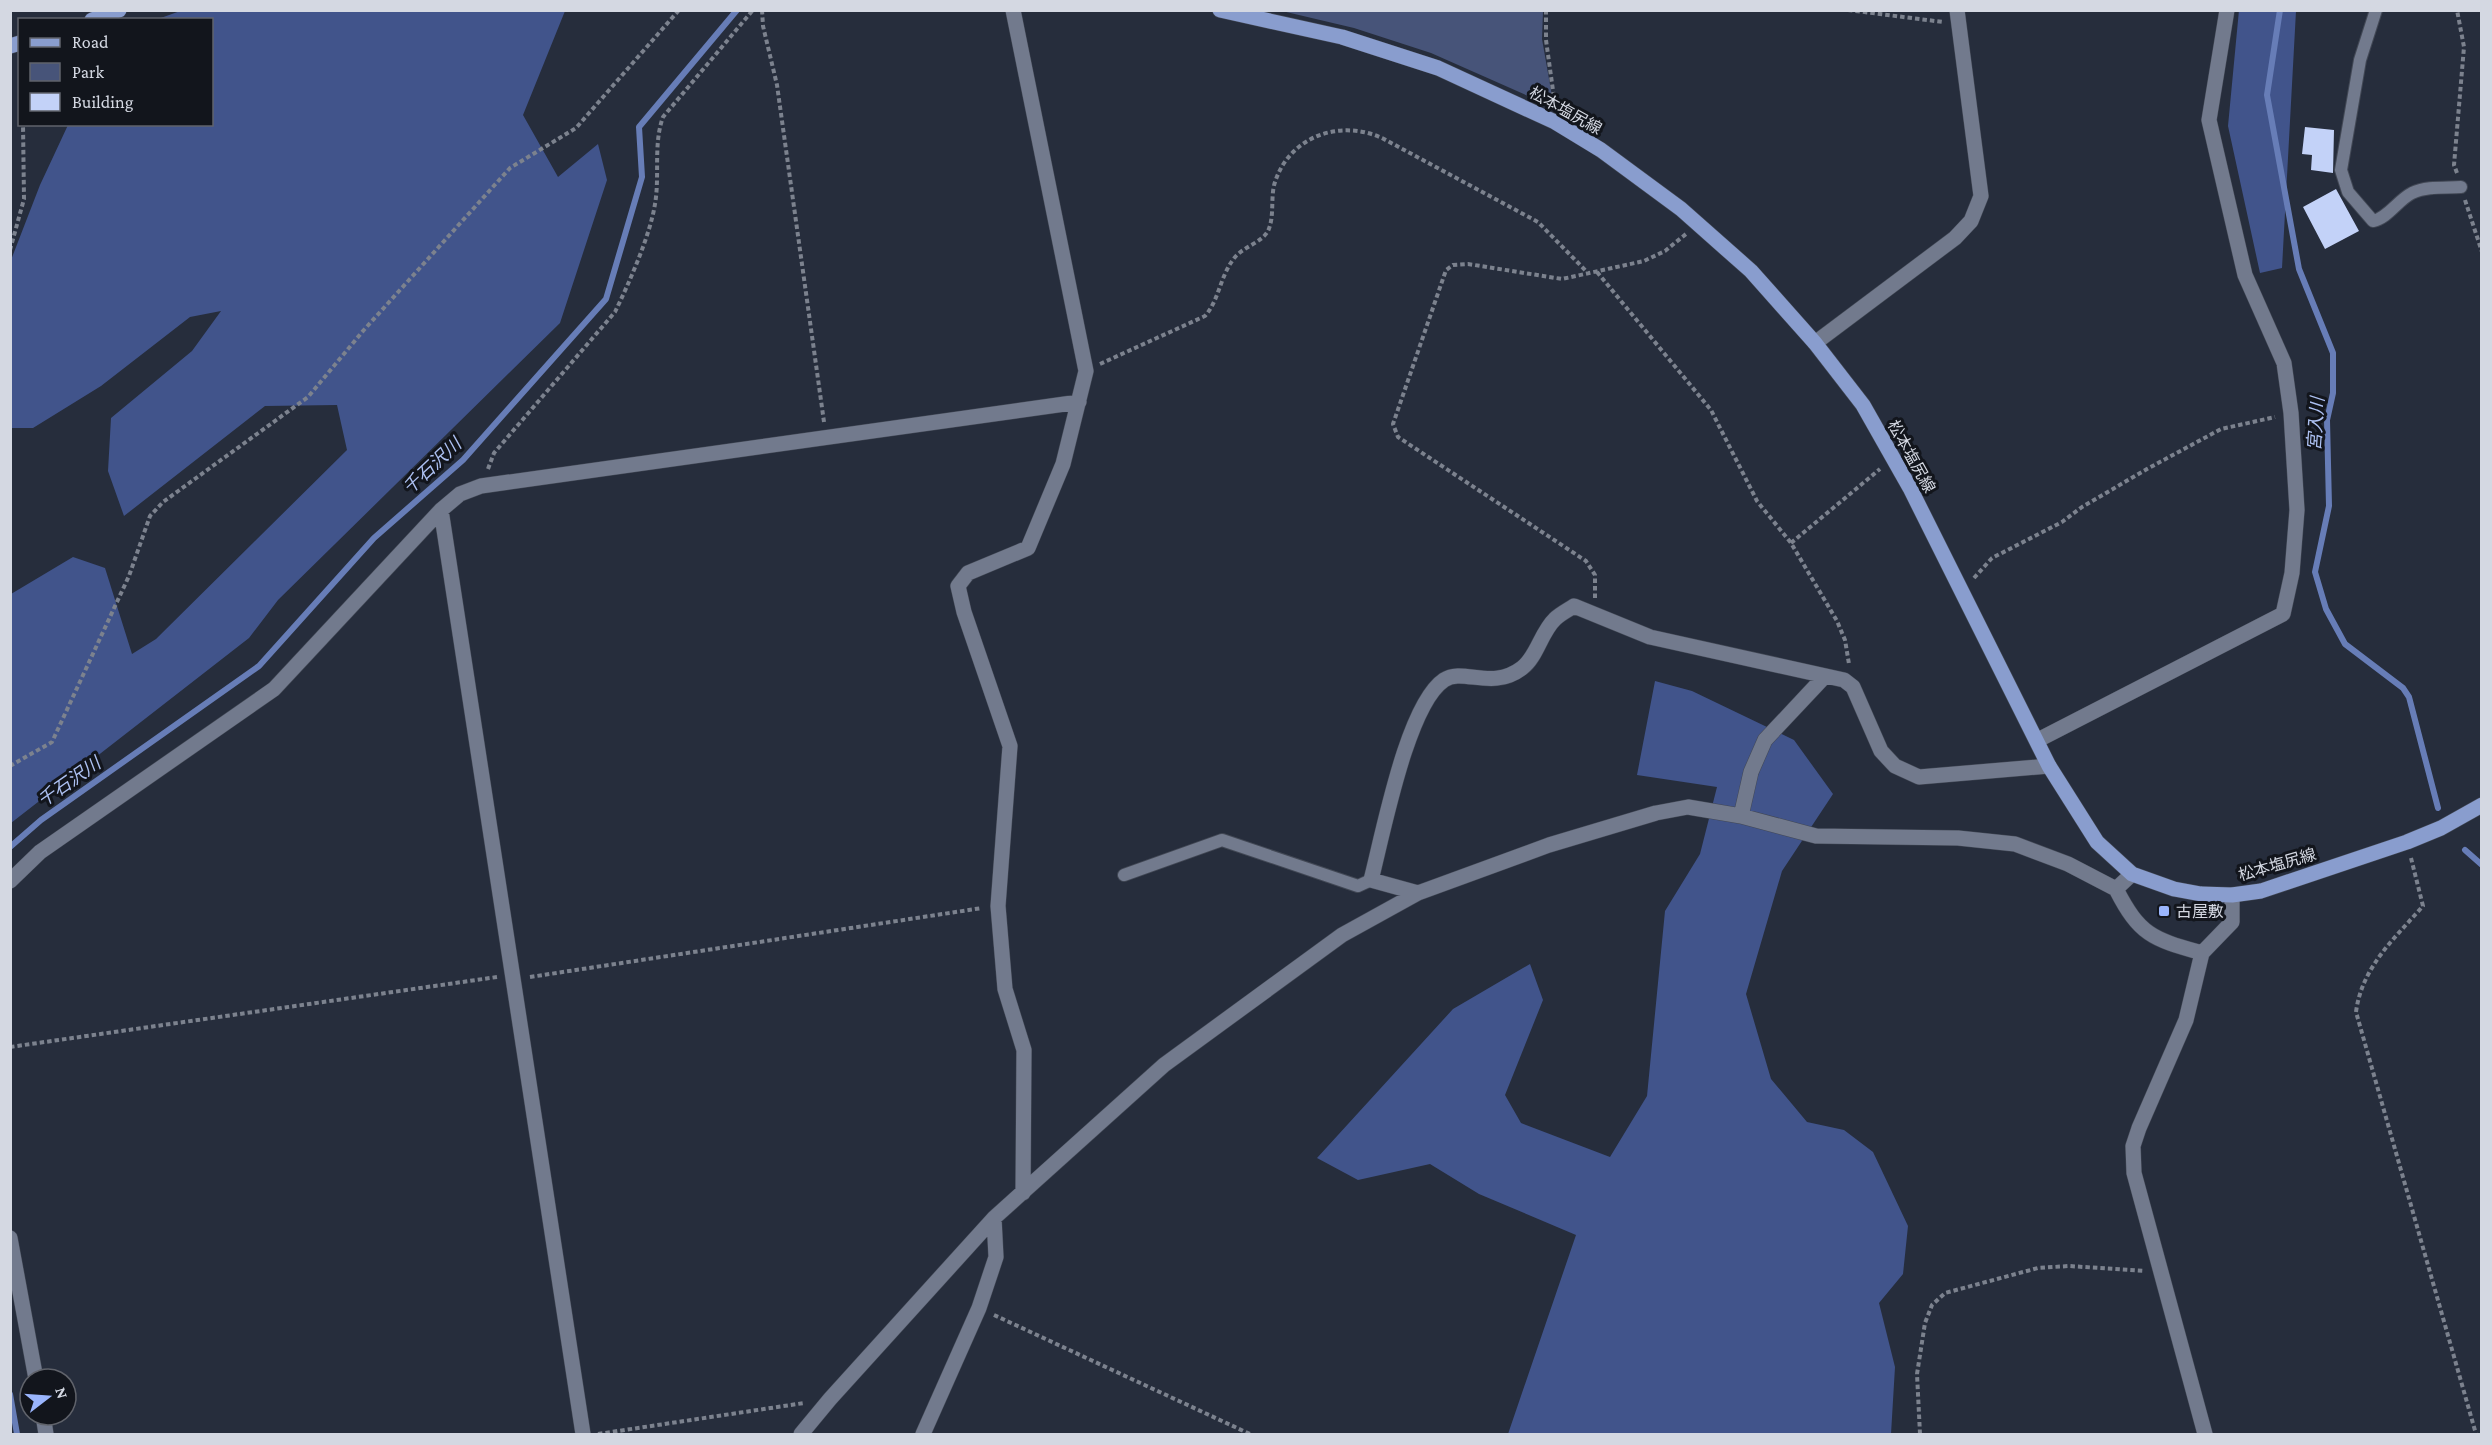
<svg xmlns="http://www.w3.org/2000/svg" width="2492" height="1445" font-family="'Crimson Pro','Noto Sans JP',serif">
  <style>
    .green { fill: #475479 }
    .forest { fill: #41548b }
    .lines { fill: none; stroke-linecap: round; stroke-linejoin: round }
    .stream { stroke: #677db7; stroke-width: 6 }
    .building { fill: #c3d2f8 }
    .service-casing { stroke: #424855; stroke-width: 14 }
    .minor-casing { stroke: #424855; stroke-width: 16 }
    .primary-casing { stroke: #424855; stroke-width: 16 }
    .path { stroke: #7c828e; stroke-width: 4; stroke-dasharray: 4.5 3; stroke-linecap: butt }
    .service { stroke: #727a8d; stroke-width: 12 }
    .minor { stroke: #727a8d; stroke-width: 15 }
    .primary { stroke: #899dce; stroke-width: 15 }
    .poi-dot { fill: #9ab5fd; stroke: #12151c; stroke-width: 2 }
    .labels { text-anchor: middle; stroke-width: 6; stroke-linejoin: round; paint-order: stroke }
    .street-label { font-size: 16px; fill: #d4d8e2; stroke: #12151c }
    .poi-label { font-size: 16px; fill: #d4d8e2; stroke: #12151c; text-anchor: start }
    .water-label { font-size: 18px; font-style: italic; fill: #adc1f2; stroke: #12151c }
  </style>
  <rect width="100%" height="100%" fill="#262d3c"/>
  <!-- green -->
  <path class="green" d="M1282,11h261l-1,28 10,57 -8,7 -113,-50 -77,-25z"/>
  <!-- forest -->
  <path class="forest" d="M183,10l382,1 -42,104 35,62 40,-33 9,36 -47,143 -282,277 -29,38 -238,185v-229l62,-37 32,11 27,86 24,-15 191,-189 -10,-45 -72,1 -141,110 -16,-45 3,-53 81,-67 29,-40 -31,6 -89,69 -68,42h-22v-168l29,-75 28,-60 144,-1v-104l-54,-1z
    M2239,10l57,1 -14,257 -22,5 -32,-147z
    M1655,681l37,10 102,49 39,54 -51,77 -36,123 25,85 36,43 37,8 29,22 35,74 -5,48 -24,29 16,64 -4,67h-383l68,-199 -97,-41 -49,-30 -72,16 -41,-22 136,-149 77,-45 13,36 -38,95 16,28 89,34 37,-61 18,-185 35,-57 17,-67 -80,-12z"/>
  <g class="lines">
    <!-- stream -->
    <path class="stream" d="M2280,10l-13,85 32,174 34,84v40l-6,27 2,86 -14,66 11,37 19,35 58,44 6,9 29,111
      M10,847l31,-27 218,-154 115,-128 89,-78 143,-161 36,-122 -3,-50 98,-117
      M2465,850l17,15
      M10,1394l7,40"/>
  </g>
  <!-- building -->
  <path class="building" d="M2305,127l29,3 -1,43 -22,-3 1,-15 -10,-1z
    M2336,189l23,42 -34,18 -22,-42z"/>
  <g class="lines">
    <!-- service casing -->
    <g class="service-casing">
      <path id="service" d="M2376,10l-16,50 -19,110 7,22 25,29c15,-3 25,-21 39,-28 15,-7 33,-5 49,-6
        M1124,875l98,-35 136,46 13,-6"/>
    </g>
    <!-- minor casing -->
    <g class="minor-casing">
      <path id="minor" d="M1013,10l73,361 -23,93 -35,84 -60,25 -10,13 6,26 46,134 -12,160 7,83 19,61 -1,143
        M1815,343l140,-105 16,-17 10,-25 -24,-186
        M441,510l142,924
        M2038,740l245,-126 9,-41 5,-63 -6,-97 -7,-50 -39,-88 -36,-155 18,-110
        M1741,816l10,-44 14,-32 60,-64
        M10,881l30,-29 234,-163 167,-179 19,-16 21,-8 598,-84
        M2116,889c24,47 37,50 86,64
        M1418,893l-47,-13c12,-46 36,-175 73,-200 19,-13 48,11 78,-12 15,-11 19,-36 33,-49 5,-5 13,-9 19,-13l76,31 194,43 9,7 28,64 14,15 24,11 130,-11
        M10,1238l26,141
        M43,1415l3,19
        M801,1434l29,-35 164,-181 170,-153 178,-130 76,-42 131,-48 107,-32 32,-6 53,9 75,20 142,2 57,6 53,20 48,25 16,-15
        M923,1434l56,-126 17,-51 -2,-39
        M2205,1434l-71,-261 -1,-27 6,-18 47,-108 16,-67 30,-31v-27"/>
    </g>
    <!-- primary casing -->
    <g class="primary-casing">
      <path id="primary" d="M1220,10l122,27 96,31 117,54 46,28 80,59 70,62 64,72 48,62 47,83 139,278 48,76 35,32 42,15 27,5 31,1 29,-4 146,-49 34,-14 41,-23
        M92,20l27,-10
        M10,46l10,-3"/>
    </g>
    <!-- path -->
    <path class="path" d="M762,10l1,16 14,59 47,337
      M1546,10v30l9,65
      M1848,10l95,12
      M2457,173l-3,-8 10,-118 -7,-37
      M2465,200l17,52
      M10,250l14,-51 -1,-75
      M1597,272l114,138 46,91 34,42 46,78 8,19 4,24
      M1100,364l105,-48c15,-17 15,-42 31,-60 8,-9 26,-14 32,-25 7,-15 2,-34 7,-49 15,-46 65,-63 107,-44l156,84 51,52
      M488,469l6,-16 121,-141c14,-29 35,-76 40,-108 5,-29 -2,-59 8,-87l90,-107
      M1791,543l89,-74
      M1974,578l18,-20 70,-36 20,-15 65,-38 74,-40 54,-12
      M1595,598v-23l-9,-14 -188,-124 -5,-13 53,-154 7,-5 15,-1 94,15 82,-18 21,-10 21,-17
      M10,766l42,-24 77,-166 21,-60 13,-14 145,-105 55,-66 147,-163 66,-40 103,-118
      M2411,858l12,48c-29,33 -61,61 -67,106l120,422
      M530,977l452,-69
      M10,1047l487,-70
      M994,1315l256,119
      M598,1434l206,-31
      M1920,1434l-3,-60 8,-51 7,-18 13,-12 93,-25 31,-2 76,5"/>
    <!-- service -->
    <use href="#service" class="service"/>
    <!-- minor -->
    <use href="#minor" class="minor"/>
    <!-- primary -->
    <use href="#primary" class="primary"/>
  </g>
  <!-- markers -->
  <rect class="poi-dot" x="2158" y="905" width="12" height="12" rx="3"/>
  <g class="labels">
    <!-- street labels -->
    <g class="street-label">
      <text transform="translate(1566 110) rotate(29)" y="6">松本塩尻線</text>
      <text transform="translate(1912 456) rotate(61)" y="6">松本塩尻線</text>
      <text transform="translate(2277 864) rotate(-16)" y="6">松本塩尻線</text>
    </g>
    <!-- poi labels -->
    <g class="poi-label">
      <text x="2176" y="917">古屋敷</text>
    </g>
    <!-- water labels -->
    <g class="water-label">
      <text transform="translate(2316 424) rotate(-86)" y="6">宮入川</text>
      <text transform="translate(432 466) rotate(-43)" y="6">千石沢川</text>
      <text transform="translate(69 782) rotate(-35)" y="6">千石沢川</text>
    </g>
  </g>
  <!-- border -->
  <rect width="2492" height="1445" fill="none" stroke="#d4d8e2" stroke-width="24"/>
  <!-- legend -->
  <rect x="18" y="18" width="195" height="108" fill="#12151c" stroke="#60636b" stroke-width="1.5"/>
  <rect x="30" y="38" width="30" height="9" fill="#899dce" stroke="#60636b" stroke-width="1.5"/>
  <text x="72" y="48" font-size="18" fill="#d4d8e2">Road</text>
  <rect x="30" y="63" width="30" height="18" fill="#475479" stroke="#60636b" stroke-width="1.5"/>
  <text x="72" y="78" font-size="18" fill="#d4d8e2">Park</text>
  <rect x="30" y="93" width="30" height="18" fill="#c3d2f8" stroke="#60636b" stroke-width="1.5"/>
  <text x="72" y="108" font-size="18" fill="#d4d8e2">Building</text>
  <!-- north arrow -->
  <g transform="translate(48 1397) rotate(73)"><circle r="28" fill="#12151c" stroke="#60636b" stroke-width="1.5"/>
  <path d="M0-4.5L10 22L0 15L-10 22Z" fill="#9ab5fd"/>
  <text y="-9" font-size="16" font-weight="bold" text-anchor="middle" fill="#d4d8e2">N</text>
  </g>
</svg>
